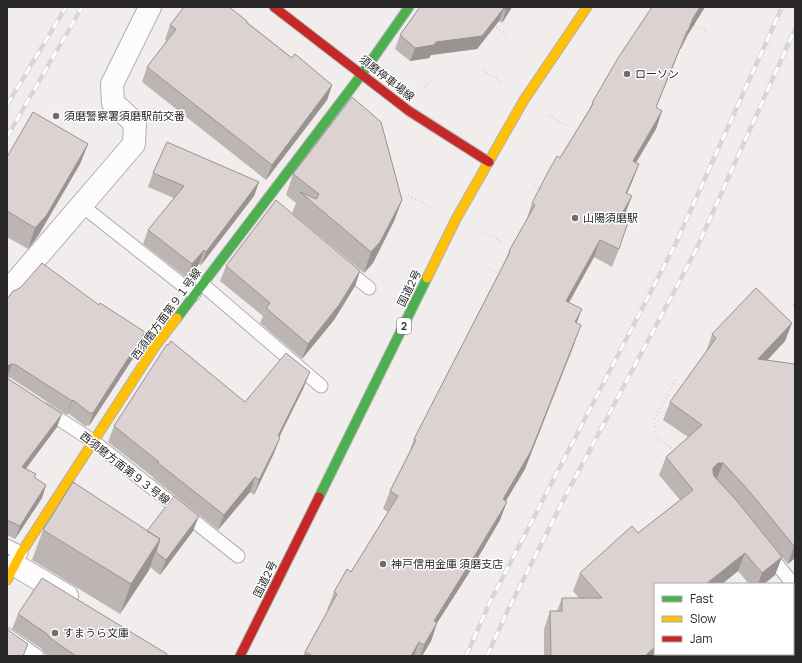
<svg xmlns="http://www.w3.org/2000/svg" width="802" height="663" font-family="Manrope,'Noto Sans JP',sans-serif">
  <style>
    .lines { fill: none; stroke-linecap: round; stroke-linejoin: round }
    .lane-casing { stroke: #b1afaf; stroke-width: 15 }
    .street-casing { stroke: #b1afaf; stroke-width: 24 }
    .fast-casing { stroke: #b1afaf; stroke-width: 11 }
    .slow-casing { stroke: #b1afaf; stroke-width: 11 }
    .jam-casing { stroke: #b1afaf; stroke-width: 11 }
    .path { stroke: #d5d4d4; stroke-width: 2.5; stroke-dasharray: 1 3; stroke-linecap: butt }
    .lane { stroke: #fdfcfc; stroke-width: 13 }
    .street { stroke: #fdfcfc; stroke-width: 22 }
    .fast { stroke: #4caf50; stroke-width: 9 }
    .slow { stroke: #ffc107; stroke-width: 9 }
    .jam { stroke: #c62828; stroke-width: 9 }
    .rail-casing { stroke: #d7d5d5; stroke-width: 4.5 }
    .rail { stroke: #fff; stroke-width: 3; stroke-dasharray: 9; stroke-linecap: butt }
    .wall { fill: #bcb5b4 }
    .shaded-wall { fill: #999392 }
    .building { fill: #dbd2d1; stroke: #999392 }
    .poi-dot { fill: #6f6c6c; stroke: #fff; stroke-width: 1.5 }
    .labels { text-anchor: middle; stroke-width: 3; stroke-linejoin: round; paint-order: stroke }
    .shield { fill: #fff; stroke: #696868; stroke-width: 1 }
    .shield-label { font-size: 10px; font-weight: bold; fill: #292727 }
    .poi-label { font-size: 11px; fill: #292727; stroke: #fff; text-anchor: start }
    .street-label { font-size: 11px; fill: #292727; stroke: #fff }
  </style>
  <rect width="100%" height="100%" fill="#f1eded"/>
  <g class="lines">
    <!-- lane casing -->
    <g class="lane-casing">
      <path id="lane" d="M81,205l113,89
        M344,268l25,20
        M202,284l119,102
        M45,410l48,31 145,115
        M7,546l14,7
        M768,553l25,31
        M793,596l2,-1
        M7,635l30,21
        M688,655l3,-1"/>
    </g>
    <!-- street casing -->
    <g class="street-casing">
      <path id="street" d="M7,292l127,-148 1,-21 -22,-20 -1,-19 38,-77
        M15,565l52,31"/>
    </g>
    <!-- fast casing -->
    <g class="fast-casing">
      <path id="fast" d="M177,318l185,-244 47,-67
        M319,497l108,-219"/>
    </g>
    <!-- slow casing -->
    <g class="slow-casing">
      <path id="slow" d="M427,278l29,-59 68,-119 63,-93
        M7,580l14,-27 133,-205 23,-30"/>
    </g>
    <!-- jam casing -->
    <g class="jam-casing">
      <path id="jam" d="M274,7l135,104 80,51
        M240,656l79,-159"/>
    </g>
    <!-- path -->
    <path class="path" d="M690,24l18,8
      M493,25l14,10
      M483,70l18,13
      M425,87l5,-7
      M548,115l19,11
      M534,186l8,3
      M408,195l23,12
      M482,232l21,10
      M489,268l12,7
      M674,451l-18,-15 -2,-16 22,-42"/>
    <!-- lane -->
    <use href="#lane" class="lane"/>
    <!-- street -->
    <use href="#street" class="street"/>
    <!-- fast -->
    <use href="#fast" class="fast"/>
    <!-- slow -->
    <use href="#slow" class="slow"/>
    <!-- jam -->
    <use href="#jam" class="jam"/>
    <!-- rail casing -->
    <g class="rail-casing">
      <path id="rail" d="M7,105l59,-98
        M7,137l75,-130
        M466,656l24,-54 185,-357 107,-238
        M487,656l20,-44 59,-117 129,-243 100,-223"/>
    </g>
    <!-- rail -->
    <use href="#rail" class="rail"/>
  </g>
  <!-- wall -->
  <path class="wall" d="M420,7h92l-10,16 -3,-2 -22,28 -46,6 -2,3 -19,3 -15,-12 5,-14z
    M652,7h53l-18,29 -6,13h-1l-24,58 6,4 -6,18 -20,34 3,1 -7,18 -5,11 -2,21 -3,5 -3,30 -7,18 -18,-10 -25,45 8,21 -2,20 -50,126 -19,32 -6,19 -31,53 -32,50 -6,18 -9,15h-119l2,-4 23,-42h-1l7,-18 17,-20 37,-60 -5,-3 7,-18 19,-38 5,-14 90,-176 5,-12 17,-30 6,-18 57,-93 3,-7z
    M247,22l45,36 40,27 -5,15 -61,80 -124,-98 5,-15 20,-26 -2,-1 5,-15z
    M88,144l-8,20 -42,72 -10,13 -21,-12v-80z
    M153,173l106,9 -5,14 -53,69 -2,-1 -12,14 -44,-34 5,-14 26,-32 -26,-11z
    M293,174l109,26 -8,21 -21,42 -9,10 -72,-60 4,-10 -10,-8z
    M226,266l134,5 -5,15 -21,34 -32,39 -42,-36 3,-7 -43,-35z
    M7,299l92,6 46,27 -4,14 -52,80 -2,-1 -1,2 -18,-14 -1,2 -56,-37 -4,-1z
    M795,300v6h-2z
    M792,323l-7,18 -18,19 28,4v194l-7,6 -6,-7 -7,18 -11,9h-15l-11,-13 -16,13h-67v70h5l-2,2h-114v-27l6,-18h7l5,-13h17l-6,-7 7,-18 58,-40 42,-33 -21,-25 7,-18 22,-20 -25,-17 7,-18 36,-50 6,-18z
    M7,378l50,49 -31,42 10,5 -2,3 12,8 -4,13 -27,41 -8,-4z
    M304,387l-25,51 -5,15 -20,42 -4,-3 -32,38 -65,-52v-1l-45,-35 6,-16 131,-24z
    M43,530l104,1h46l-33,44 -10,-8 -1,3 -29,44 -88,-54z
    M18,614l149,42h-119l-4,-3 -2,-4 -30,-20z"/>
  <!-- shaded-wall -->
  <path class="shaded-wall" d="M508,7h4l-10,16 4,-14z
    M700,7h5l-18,29 -6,13 12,-31z
    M504,8l-5,13 -22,28 -46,6 -2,3 -19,3 5,-13 21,-6z
    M687,31l-7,18 -31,76 7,-18z
    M332,85l-5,15 -61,80 6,-15z
    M662,111l-6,18 -30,50 7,-18z
    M88,144l-8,20 -42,72 -10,13 7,-21z
    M639,164l-7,18 -13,29 7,-18z
    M259,182l-5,14 -53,69 5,-13z
    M632,196l-7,18 -12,21 7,-18z
    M402,200l-8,21 -21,42 -9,10 7,-21z
    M600,240l-6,17 -34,62 6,-18z
    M204,250l-5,14 -12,14 5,-14z
    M360,271l-5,15 -21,34 -32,39 6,-15z
    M582,309l-7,18v-5z
    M792,323l-7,18 -33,36 6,-18z
    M581,325l-56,144 -29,48 7,-18z
    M145,332l-4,14 -52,80 4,-13z
    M12,364l-5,13v-11z
    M310,372l-6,15 -32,64 6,-15z
    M73,400l-5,13 -1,2 5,-14z
    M62,414l-5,13 -40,53 5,-13z
    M280,438l-6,15 -20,42 5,-15z
    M718,463h5l-7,18h-4l1,-13z
    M255,477l-5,15 -32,38 6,-15z
    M46,485l-4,13 -27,41 5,-13z
    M507,502l-7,18 -31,53 -32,50 -6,18 -9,15h-2l14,-35z
    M199,516l-6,15 -33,44 6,-15z
    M160,539l-11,31 -29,44 11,-30z
    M794,546h1v12l-7,6z
    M745,553l-7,18 -16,13h-16z
    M782,557l-7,18 -11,9h-6l4,-11z
    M419,642l-5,14h-3z
    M655,647v7h5l-2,2h-13z"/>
  <!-- building -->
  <path class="building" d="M184,7h45l18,14 -1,1 46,36 3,-4 37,31 -60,80 -125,-98 29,-38 -6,-4z
    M420,7h88l-2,2 -2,-1 -22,28 -46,6 -2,3 -19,3 -15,-13z
    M652,7h48l-7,11 -5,13h-1l-31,76 6,4 -29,50 6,3 -13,29 6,3 -12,21 8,5 -9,27 -19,-9 -34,61 16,8 -7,13 6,3 -50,126 -28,48 4,3 -32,53 -41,66 3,2 -13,22 -5,-3 -8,14h-98l-8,-4 32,-58 -3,-2 13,-23 4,3 47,-76 -8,-5 26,-51 -2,-1 96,-187 -1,-1 26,-46 -3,-2 16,-31 9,-16 3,2 33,-54 -1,-1 26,-45z
    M352,97l29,25 21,78 -22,42 -9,10 -71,-60 16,7 3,-5 -26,-20z
    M33,112l55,32 -42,72 -11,12 -28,-17v-54z
    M167,142l92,40 -53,70 -2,-2 -12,14 -44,-34 36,-44 -31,-13z
    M276,200l84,71 -21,34 -31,39 -42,-36 4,-5 -44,-37z
    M42,263l57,42 1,-2 45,29 -52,81 -1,-1 -1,2 -18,-14 -1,1 -56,-36 -4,-1 -5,2v-67l6,-8 3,-1 5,-3z
    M756,288l36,35 -34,36 37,5v182h-1l-45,-55 -23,-25 -3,-3h-5l-5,5v4l1,4 23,25 45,56 -20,16 -17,-20 -39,31h-51v63l-10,9h-94l-1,-45h12v-13h40l-22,-25 52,-47 6,7 55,-43 -27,-33 36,-32 -32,-23 46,-64 -4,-4z
    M171,341l74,61 41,-49 24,19 -32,64 2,2 -21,42 -4,-3 -31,38 -66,-52 1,-1 -45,-36 53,-82 1,1z
    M7,378l55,36 -40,53 14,7 -2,3 12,8 -26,41 -13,-6z
    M73,482l87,57 -29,45 -88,-54z
    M174,496l25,20 -33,44 -10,-8 4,-13 -13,-8z
    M42,578l125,76 -1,2h-90l-26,-18 -3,-4 -29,-20z
    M8,630l20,14 -5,12h-16v-25z
    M719,654h12l1,2h-17z"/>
  <!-- markers -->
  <g class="poi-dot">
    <circle cx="627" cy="74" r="4"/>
    <circle cx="56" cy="116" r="4"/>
    <circle cx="575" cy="218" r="4"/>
    <circle cx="383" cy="564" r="4"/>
    <circle cx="55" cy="633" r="4"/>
  </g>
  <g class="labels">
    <!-- shield labels -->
    <rect class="shield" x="397" y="318" width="14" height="16" rx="3"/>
    <g class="shield-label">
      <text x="404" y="330">2</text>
    </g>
    <!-- poi labels -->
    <g class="poi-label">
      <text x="635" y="78">ローソン</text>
      <text x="64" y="120">須磨警察署須磨駅前交番</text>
      <text x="583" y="222">山陽須磨駅</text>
      <text x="391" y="568">神戸信用金庫 須磨支店</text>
      <text x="63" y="637">すまうら文庫</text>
    </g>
    <!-- street labels -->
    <g class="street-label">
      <text transform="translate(387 78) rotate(38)" y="4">須磨停車場線</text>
      <text transform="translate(409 288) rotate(-64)" y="4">国道2号</text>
      <text transform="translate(166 314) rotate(-54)" y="4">西須磨方面第９１号線</text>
      <text transform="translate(125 468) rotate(38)" y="4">西須磨方面第９３号線</text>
      <text transform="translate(265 579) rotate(-64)" y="4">国道2号</text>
    </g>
  </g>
  <!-- border -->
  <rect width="802" height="663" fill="none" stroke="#292727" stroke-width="16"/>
  <!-- legend -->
  <rect x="654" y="583" width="140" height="72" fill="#ffffff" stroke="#a9a9a9"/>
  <rect x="662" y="596" width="20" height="6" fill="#4caf50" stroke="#a9a9a9"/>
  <text x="690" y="603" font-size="12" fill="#292727">Fast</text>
  <rect x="662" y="616" width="20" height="6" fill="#ffc107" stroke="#a9a9a9"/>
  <text x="690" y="623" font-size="12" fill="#292727">Slow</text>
  <rect x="662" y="636" width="20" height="6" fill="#c62828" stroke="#a9a9a9"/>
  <text x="690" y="643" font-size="12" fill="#292727">Jam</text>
</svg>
